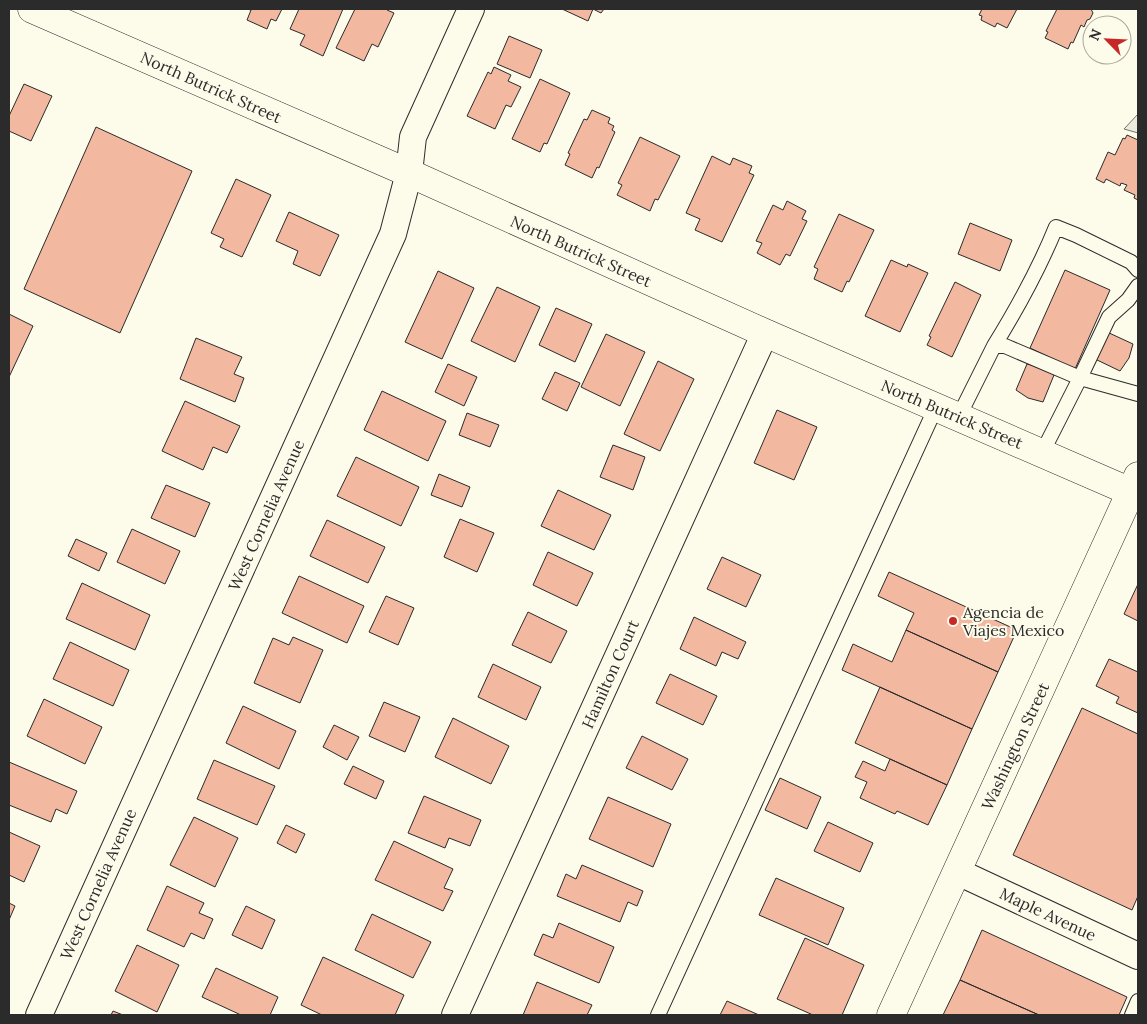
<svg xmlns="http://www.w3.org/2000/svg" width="1147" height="1024" font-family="Lora,serif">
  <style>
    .parking { fill: #eceadb; stroke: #74746e }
    .building { fill: #f2b8a0; stroke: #2b2b2b }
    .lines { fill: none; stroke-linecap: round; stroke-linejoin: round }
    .lane-casing { stroke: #2b2b2b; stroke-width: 16 }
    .street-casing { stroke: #2b2b2b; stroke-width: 28 }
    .secondary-casing { stroke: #2b2b2b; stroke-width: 29 }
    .lane { stroke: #fdfbea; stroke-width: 14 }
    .street { stroke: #fdfbea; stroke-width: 26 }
    .secondary { stroke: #fdfbea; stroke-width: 28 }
    .poi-dot { fill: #c62828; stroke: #fdfbea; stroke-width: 2 }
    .labels { text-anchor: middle; stroke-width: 4; stroke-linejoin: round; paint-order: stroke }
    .street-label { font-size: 16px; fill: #2b2b2b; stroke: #fdfbea }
    .poi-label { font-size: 16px; fill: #2b2b2b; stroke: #fdfbea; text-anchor: start }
  </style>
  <rect width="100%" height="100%" fill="#fdfbea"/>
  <!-- parking -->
  <path class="parking" d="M1138,114v19l-14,-4z"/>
  <!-- building -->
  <path class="building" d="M247,9h35l-6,12 -5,-2 -4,10 -20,-9 4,-10z
    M299,9h44l-20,47 -23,-11 5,-10 -15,-6z
    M355,9h33l-1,1 7,3 -16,34 -6,-3 -8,17 -28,-13z
    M562,9h42l-3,4 -8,-4 -5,12z
    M982,9h35l-10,19 -10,-5 -2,4 -14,-7 1,-4 -3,-1z
    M1057,9h34l2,4 -3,6 -3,1 -3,7 -3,-2 -8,18 -2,-1 -3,7 -23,-11 3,-6 -2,-1z
    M509,36l33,14 -12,28 -33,-14z
    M494,67l17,8 -3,6 13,6 -10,20 -5,-2 -11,24 -28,-13 21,-44 3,2z
    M540,79l30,14 -23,51 -3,-1 -4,9 -28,-13z
    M24,84l28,12 -21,45 -22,-10v-15z
    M592,110l18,8 -2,5 6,3 -2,4 3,2 -16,36 -2,-1 -5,11 -27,-13 5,-11 -2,-1 16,-34 3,1z
    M96,127l96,44 -72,162 -96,-44z
    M1127,135l11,5v60l-4,-2 1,-3 -11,-5 3,-5 -6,-2 -1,3 -14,-7 -2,4 -8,-4 12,-27 7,3 8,-17 2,1z
    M640,137l40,19 -22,44 -3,-1 -5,12 -33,-16 5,-10 -4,-2z
    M712,156l18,9 3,-7 19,8 -3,7 5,2 -32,67 -27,-12 5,-11 -14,-6z
    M236,179l35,16 -29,62 -22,-10 4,-8 -13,-6z
    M787,201l19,10 -4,8 5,2 -17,35 -4,-2 -6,11 -23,-12 5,-10 -6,-2 17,-36 10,5z
    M289,212l50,23 -19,41 -27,-12 5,-13 -22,-10z
    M839,214l35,16 -25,52 -2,-1 -5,11 -28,-13 4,-10 -4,-2z
    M970,223l42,17 -12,31 -42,-17z
    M891,260l16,7 1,-3 20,9 -28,59 -35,-16z
    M1065,270l45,20 -35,79 -45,-21z
    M438,271l36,17 -32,71 -37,-17z
    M955,282l26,13 -29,62 -25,-12 4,-8 -2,-1z
    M497,287l43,20 -25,55 -44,-21z
    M556,308l36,16 -17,38 -36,-17z
    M9,314l24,12 -24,51z
    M1107,332l26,12 -4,14 -9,13 -25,-12z
    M606,334l39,18 -25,54 -39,-19z
    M196,338l46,19 -8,17 10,4 -9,24 -55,-23z
    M658,361l36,18 -34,72 -36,-17z
    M448,364l29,13 -13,29 -29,-14z
    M1027,364l14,3 13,8 -11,27 -15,-4 -12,-8z
    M555,372l25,11 -13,28 -25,-12z
    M382,391l64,30 -18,40 -64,-31z
    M185,401l55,25 -13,27 -14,-6 -10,23 -41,-19z
    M777,410l40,17 -23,53 -40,-17z
    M467,413l32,12 -9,22 -31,-12z
    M613,445l32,12 -12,33 -33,-13z
    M356,457l63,30 -18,39 -64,-30z
    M439,474l31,13 -8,20 -31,-12z
    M166,485l44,18 -15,34 -44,-19z
    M558,490l53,25 -17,35 -53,-24z
    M460,519l34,14 -17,39 -33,-15z
    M327,520l58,27 -17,36 -58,-27z
    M132,529l48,22 -15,33 -48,-22z
    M76,539l31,14 -8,18 -31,-15z
    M548,552l45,21 -16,33 -44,-21z
    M722,557l39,18 -15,32 -39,-18z
    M889,572l128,58 -19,42 -92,-42 8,-17 -36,-17z
    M299,576l65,30 -17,37 -65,-30z
    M82,583l68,32 -15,35 -69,-31z
    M1138,584v37l-14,-7z
    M386,596l28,12 -16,37 -29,-13z
    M528,612l39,19 -16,32 -39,-18z
    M694,617l52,25 -8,17 -16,-7 -6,14 -36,-17z
    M906,630l92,42 -26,57 -130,-59 11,-26 39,18z
    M293,637l30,13 -23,53 -46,-20 19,-45 16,7z
    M70,642l59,28 -16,36 -60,-27z
    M1109,659l29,13v41l-22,-10 3,-6 -23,-11z
    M493,664l48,23 -15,33 -48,-23z
    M670,674l47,22 -14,29 -47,-22z
    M880,687l92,42 -25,56 -92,-42z
    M44,699l58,28 -17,37 -58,-28z
    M384,702l36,15 -15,35 -36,-16z
    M243,706l53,25 -17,38 -53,-26z
    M1082,708l56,26v162l-6,14 -119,-55z
    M453,718l56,28 -18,38 -56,-27z
    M334,725l25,12 -12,23 -24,-13z
    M642,736l46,23 -16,31 -46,-22z
    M890,759l57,26 -19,40 -31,-14 -2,3 -35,-16 7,-16 -12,-5 8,-16 22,10z
    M214,760l61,26 -18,39 -60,-26z
    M9,762l68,29 -10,23 -11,-5 -5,13 -42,-17z
    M353,766l31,15 -8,18 -32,-15z
    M780,778l41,19 -14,32 -42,-19z
    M424,796l57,24 -11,26 -21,-8 -4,10 -37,-15z
    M608,797l63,27 -18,43 -64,-28z
    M194,817l44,21 -23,49 -45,-22z
    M828,822l45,21 -13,29 -46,-21z
    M286,825l19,9 -9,19 -19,-10z
    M9,832l31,14 -16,36 -15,-7z
    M394,841l59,28 -9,19 9,3 -10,20 -68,-31z
    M582,865l61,26 -6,15 -9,-4 -8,20 -63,-26 9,-22 10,5z
    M776,878l68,30 -16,37 -69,-30z
    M167,886l37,17 -5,10 14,6 -9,20 -13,-6 -7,14 -37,-17z
    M9,903l6,3 -6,14z
    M246,906l29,14 -13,29 -30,-14z
    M372,914l59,28 -18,36 -58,-28z
    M559,923l55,24 -15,36 -65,-28 9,-21 10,4z
    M982,930l145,67 -8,18h-80l-79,-35z
    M805,938l59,27 -22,50h-29l-36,-16z
    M137,945l42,20 -22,47 -42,-21z
    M323,957l81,38 -9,20h-73l-21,-10z
    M216,968l62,29 -8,18h-29l-39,-18z
    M960,980l79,35h-96z
    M537,982l55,23 -5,10h-64z
    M727,1001l32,14h-39z
    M113,1011l10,4h-12z"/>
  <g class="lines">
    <!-- lane casing -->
    <g class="lane-casing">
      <path id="lane" d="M994,346c24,-39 45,-77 62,-119l20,8 55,27 7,8
        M959,416l35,-70h11l75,32 29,-61 19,-17 10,-14
        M1042,453l38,-75 58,16
        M658,1015l278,-608
        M1132,1015l6,-14"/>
    </g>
    <!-- street casing -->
    <g class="street-casing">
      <path id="street" d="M958,872l180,84
        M39,1015l354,-781 16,-61 4,-36 58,-128
        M455,1015l310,-682"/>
    </g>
    <!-- secondary casing -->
    <g class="secondary-casing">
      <path id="secondary" d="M32,9l377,164 356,160 373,162
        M891,1015l247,-539"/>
    </g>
    <!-- lane -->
    <use href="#lane" class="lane"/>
    <!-- street -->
    <use href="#street" class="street"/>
    <!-- secondary -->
    <use href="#secondary" class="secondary"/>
  </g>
  <!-- markers -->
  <circle class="poi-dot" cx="953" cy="621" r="5"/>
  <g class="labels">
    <!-- street labels -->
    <g class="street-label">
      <text transform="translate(211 87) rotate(24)" y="6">North Butrick Street</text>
      <text transform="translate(581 251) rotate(24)" y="6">North Butrick Street</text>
      <text transform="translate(952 414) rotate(23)" y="6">North Butrick Street</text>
      <text transform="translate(266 515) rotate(-66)" y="6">West Cornelia Avenue</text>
      <text transform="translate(610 674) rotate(-66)" y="6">Hamilton Court</text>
      <text transform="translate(1015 746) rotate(-65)" y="6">Washington Street</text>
      <text transform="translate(98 884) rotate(-66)" y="6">West Cornelia Avenue</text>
      <text transform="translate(1048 914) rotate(25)" y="6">Maple Avenue</text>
    </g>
    <!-- poi labels -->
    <g class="poi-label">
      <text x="963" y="618">Agencia de<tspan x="963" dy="18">Viajes Mexico</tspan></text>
    </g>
  </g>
  <!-- border -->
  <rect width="1147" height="1024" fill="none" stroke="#2b2b2b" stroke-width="20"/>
  <!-- north arrow -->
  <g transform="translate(1107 40) rotate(294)"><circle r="24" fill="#fdfbea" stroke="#a9a89e"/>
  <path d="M0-4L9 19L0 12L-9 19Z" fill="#c62828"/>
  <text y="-8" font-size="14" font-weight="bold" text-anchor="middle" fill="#2b2b2b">N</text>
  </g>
</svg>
